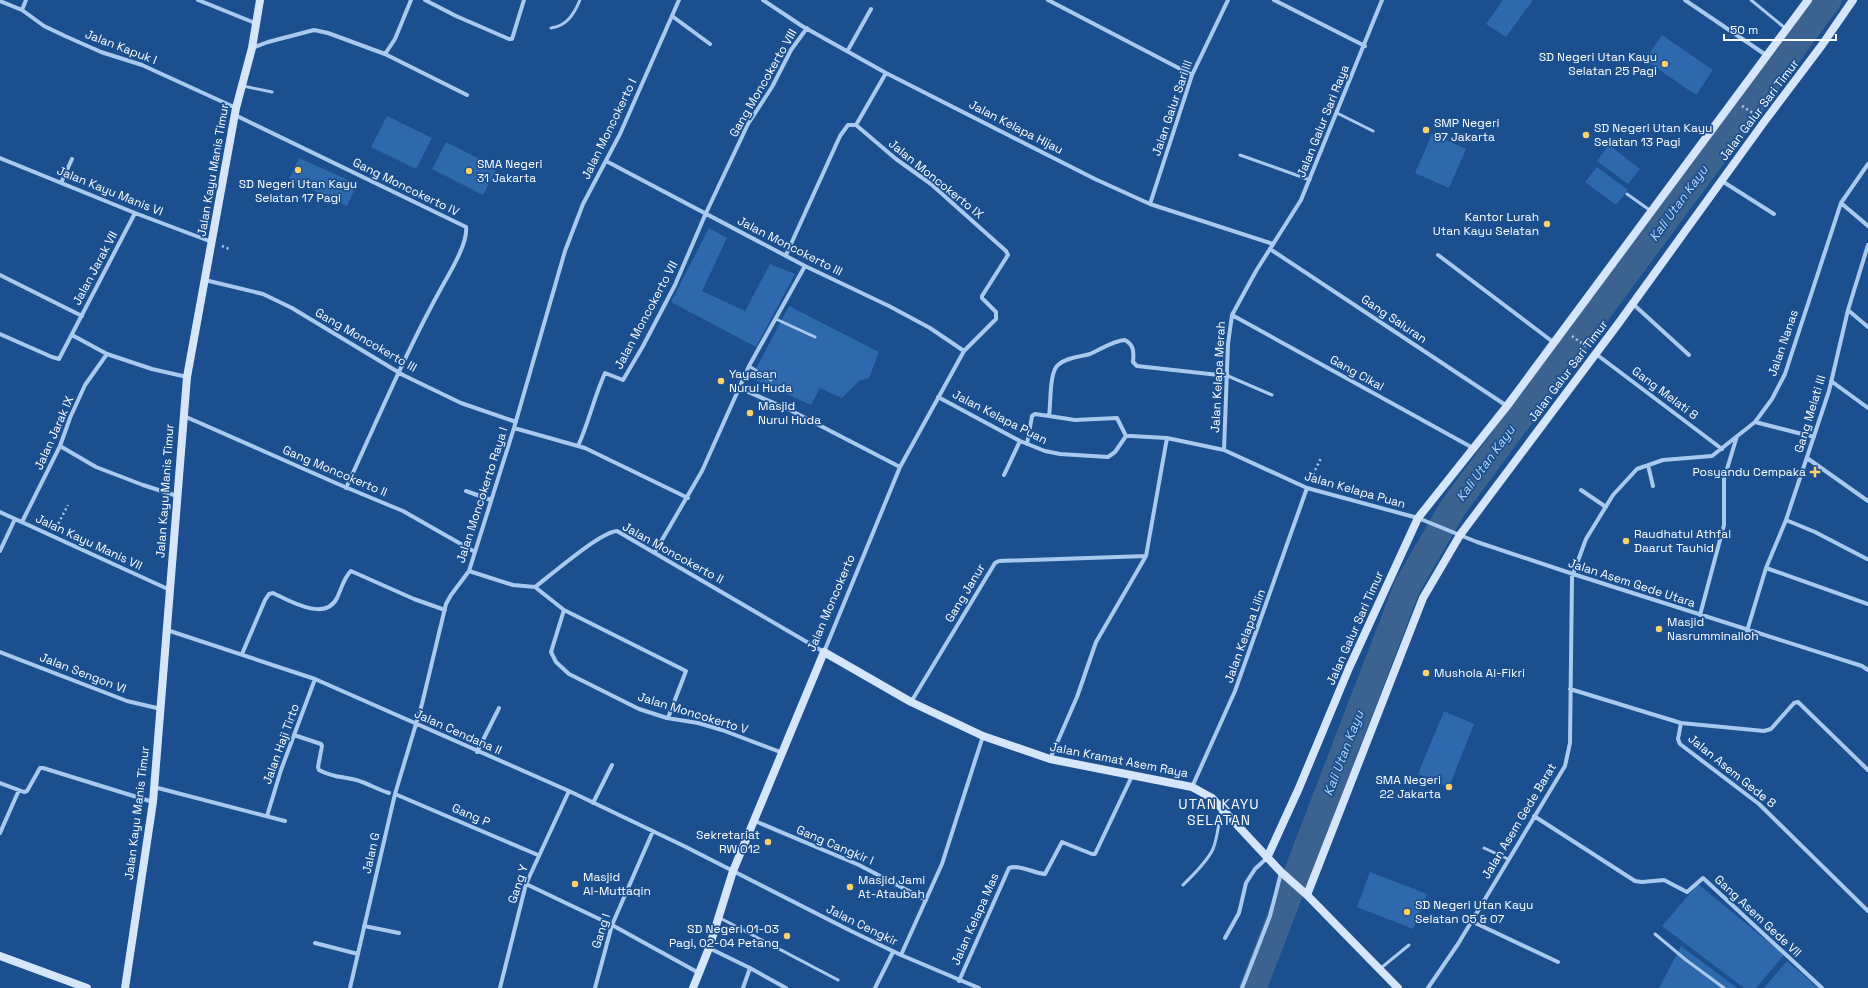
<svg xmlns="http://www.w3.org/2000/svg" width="1868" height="988" font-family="'Space Grotesk',sans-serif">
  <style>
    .green { fill: #2e69ad }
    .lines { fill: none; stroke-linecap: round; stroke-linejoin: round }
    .river { stroke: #3c6290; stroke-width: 27 }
    .path { stroke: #a9c9ee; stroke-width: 2.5; stroke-dasharray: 2 3; stroke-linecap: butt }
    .lane { stroke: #a9c9ee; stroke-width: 3 }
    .street { stroke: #a9c9ee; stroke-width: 4 }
    .secondary { stroke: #d6e6fa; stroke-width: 8 }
    .poi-dot { fill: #ffd166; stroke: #1b4f8f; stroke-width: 1.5 }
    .labels { text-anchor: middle; stroke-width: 3.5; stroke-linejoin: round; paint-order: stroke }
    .street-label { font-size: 12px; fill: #fff; stroke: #1b4f8f }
    .poi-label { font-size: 12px; fill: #fff; stroke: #1b4f8f; text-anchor: start }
    .water-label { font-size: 13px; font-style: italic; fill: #b5d3f5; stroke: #1b4f8f }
    .quarter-label { font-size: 14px; letter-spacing: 1px; fill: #fff; stroke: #1b4f8f }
  </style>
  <rect width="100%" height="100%" fill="#1b4f8f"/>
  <!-- green -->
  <path class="green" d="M1503,0h30l-27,37 -20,-13z
    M1662,35l51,35 -17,25 -51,-35z
    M387,116l45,22 -16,31 -45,-22z
    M1432,134l34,15 -17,39 -34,-15z
    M446,142l51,26 -14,27 -51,-26z
    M1609,145l31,24 -12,15 -31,-23z
    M299,158l58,26 -10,22 -58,-27z
    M1597,167l31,23 -12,15 -31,-23z
    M709,228l18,10 -25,53 43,20 25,-47 25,10 -39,73 -85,-45z
    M789,306l90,46 -10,26 -10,3 -17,17 -22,-10 -9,17 -60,-27z
    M1444,711l30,13 -25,63 -31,-13z
    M1370,872l57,22 -14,35 -56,-22z
    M1698,884l86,71 -28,33h-12l-82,-62z
    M1681,946l56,42h-78z
    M1787,961l31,27h-54z"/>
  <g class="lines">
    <!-- river -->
    <path class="river" d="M1253,988l154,-401 45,-78 376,-509"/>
    <!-- path -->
    <path class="path" d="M1742,106l14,9
      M222,246l7,3
      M1572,336l15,11
      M1311,479l10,-21
      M56,528l12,-23"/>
    <!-- lane -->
    <path class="lane" d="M1751,0l34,28
      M551,28c16,-2 23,-14 29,-28
      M243,86l29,6
      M1337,113l36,18
      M1240,155l70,25
      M1627,194l24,17
      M776,319l39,18
      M749,366l22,14
      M1228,376l44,19
      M1484,848l24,11
      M1183,885c10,-10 24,-23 30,-36 5,-13 6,-27 8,-40
      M720,918l118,62
      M1655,934l31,26 38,28
      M1381,968l28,-23"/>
    <!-- street -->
    <path class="street" d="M198,0l57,23
      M425,0l31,16 53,23h3l12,-39
      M763,0l39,26 84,47 209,106 55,25 123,40
      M1048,0l144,75
      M1274,0l91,46
      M1685,0l81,55
      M0,1l22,9 22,16 21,10 36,16 41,13 94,43
      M22,10l4,-10
      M672,16l38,28
      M252,48l16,-6 46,-12 14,3 57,21 82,41
      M848,50l23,-41
      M385,54l10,-15 16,-39
      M235,115l231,112c2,15 -14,42 -22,56 -37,66 -66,136 -98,205
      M0,158l135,55 77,29
      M606,161l199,105 84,40 41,22 34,23
      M1722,181l52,33
      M61,183l11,-24
      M1841,203l27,23
      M1150,204l42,-129 36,-75
      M1270,249l237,157
      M786,255l54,-119 8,-11h8
      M1438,255l115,87
      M0,275l82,41
      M205,280l58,14 29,14 111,67 58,28 55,19
      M1633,304l56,51
      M1848,310l20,17
      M1232,315l241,133
      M0,334l52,23 7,2 76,-146
      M72,335l35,19 45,15 35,8
      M1596,354l126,95
      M1831,381l37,27
      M739,388l49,21 112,58
      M938,397l82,44 25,10 15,3 48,3 7,-5 11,-16h5l36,2 57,12 83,38 111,30 59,24 96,32 289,92 6,4
      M184,416l154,68 65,27 72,41
      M1049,416l26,4 42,-2 9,18
      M1755,422l59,15
      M514,428l71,20 103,50
      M1027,444l5,-28 3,-2 14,2c2,-11 0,-44 9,-51 9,-8 22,-8 32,-11 12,-5 22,-13 35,-14 9,5 9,12 8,22l4,4 91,10
      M60,446l36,21 47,18 34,11
      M578,446c11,-24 16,-49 27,-73l18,7 20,-34 32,-61 31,-72 42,-89 24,-37 19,-37 16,-22
      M1224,450l4,-106 4,-29 24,-44 45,-71 81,-200
      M1807,458l61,43
      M1648,465l5,21
      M1004,475l16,-34
      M1581,490l25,17
      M466,491l25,9
      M0,512l170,78
      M1786,520l29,12 52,27
      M22,522l38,-76 10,-28 15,-33 22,-31
      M0,551l15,-32
      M655,552l47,-81 47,-105 56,-100
      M1766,568l102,36
      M469,571l44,14 22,2c16,-12 65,-55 82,-56l207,121 76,-185 64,-116 32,-32v-7l-14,-14v-2l26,-41 -2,-4 -75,-67 -35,-25 -40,-34 30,-52
      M535,587l29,23 -13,42 5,10 13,12 70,35 28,9 31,5 24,7 61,23
      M564,610l122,61 -18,47
      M1700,615l24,-90v-46l13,-43
      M167,630l148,49 254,112 115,55 167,85 50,24 78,33
      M1747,631l19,-63 20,-48 43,-129 19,-81 20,-65
      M0,652l127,49 34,8
      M242,654l23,-54 4,-6 4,-1c17,8 52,29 64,5 4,-8 7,-21 14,-27l63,28 31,11
      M1570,689l111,34 -3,16 2,5 79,60 109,107
      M911,702l84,-139 4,-2 147,-5
      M1681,723l83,8 7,-2 23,-26 4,-1 70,68
      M294,735l27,9 1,2 -4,21 1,3c16,9 28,6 43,12 9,3 17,8 27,11
      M477,752l22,-44
      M1050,759l27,-62 19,-55 50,-86 21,-118
      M0,783l24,9 3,-1 13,-23h3l110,34
      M154,787l131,34
      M1192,787l43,-96 72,-203
      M395,794l143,61
      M593,803l19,-38
      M267,816l14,-46 34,-91
      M1534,816l101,65 7,1 22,-2 23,12 16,-14 119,110
      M755,821l104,44 67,35
      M0,833l19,-43
      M526,884l86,41 87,48
      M1471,921l87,41
      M364,926l35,7
      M1225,938l14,-25 7,-30 9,-14 12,-11
      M315,943l43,11
      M709,948l41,20 36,20
      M901,955l41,-91 41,-128
      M959,981l50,-113c10,-4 24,5 36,6l17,-32 30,12h3l37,-78
      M350,988l45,-194 27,-90 24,-100 5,-9 18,-24 45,-143 51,-177 18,-47 37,-70 59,-134
      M500,988l26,-104 43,-93
      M595,988l17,-63 41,-94
      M743,988l7,-20
      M875,988l18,-36
      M1242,988l28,-72 11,-43
      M1428,988l30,-44 107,-178 5,-23 2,-166 14,-38 27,-44 24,-26 26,-9 49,-4 43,-34 17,-23 13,-25 56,-171 27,-39"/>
    <!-- secondary -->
    <path class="secondary" d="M1267,858l32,-70 50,-120 69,-150 89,-112 301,-406
      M1307,895l116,-297 37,-63 158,-211 146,-202 58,-77 31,-45
      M0,956l87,32
      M125,988l28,-186 34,-425 49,-269 16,-60 8,-48
      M693,988l16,-40 24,-77 91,-219 87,50 72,34 67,23 142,28 20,11 69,74 26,23 91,93"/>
  </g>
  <!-- markers -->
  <g class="poi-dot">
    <circle cx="1665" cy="64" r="4"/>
    <circle cx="1426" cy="130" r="4"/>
    <circle cx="1586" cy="135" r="4"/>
    <circle cx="298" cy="170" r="4"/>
    <circle cx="469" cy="171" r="4"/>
    <circle cx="1547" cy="224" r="4"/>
    <circle cx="721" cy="381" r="4"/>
    <circle cx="750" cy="413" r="4"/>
    <path d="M1813 466h4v4h4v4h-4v4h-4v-4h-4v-4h4z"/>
    <circle cx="1626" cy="541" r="4"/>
    <circle cx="1659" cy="629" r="4"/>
    <circle cx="1426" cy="673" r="4"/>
    <circle cx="1449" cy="787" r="4"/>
    <circle cx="768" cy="842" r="4"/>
    <circle cx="575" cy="884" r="4"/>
    <circle cx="850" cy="887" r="4"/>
    <circle cx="1407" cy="912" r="4"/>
    <circle cx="787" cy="936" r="4"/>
  </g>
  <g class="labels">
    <!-- street labels -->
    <g class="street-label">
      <text transform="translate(121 47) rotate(21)" y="4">Jalan Kapuk I</text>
      <text transform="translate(763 83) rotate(-60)" y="4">Gang Moncokerto VIII</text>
      <text transform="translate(1172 108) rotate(-71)" y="4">Jalan Galur Sari III</text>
      <text transform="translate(1759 110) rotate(-53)" y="4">Jalan Galur Sari Timur</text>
      <text transform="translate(1323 121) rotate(-68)" y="4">Jalan Galur Sari Raya</text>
      <text transform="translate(1016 127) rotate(27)" y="4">Jalan Kelapa Hijau</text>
      <text transform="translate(609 129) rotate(-64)" y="4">Jalan Moncokerto I</text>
      <text transform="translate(213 170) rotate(-80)" y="4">Jalan Kayu Manis Timur</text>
      <text transform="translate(936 179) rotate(39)" y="4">Jalan Moncokerto IX</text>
      <text transform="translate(406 187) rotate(26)" y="4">Gang Moncokerto IV</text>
      <text transform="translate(110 191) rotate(22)" y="4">Jalan Kayu Manis VI</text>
      <text transform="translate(790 246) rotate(27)" y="4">Jalan Moncokerto III</text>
      <text transform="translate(95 268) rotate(-62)" y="4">Jalan Jarak VII</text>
      <text transform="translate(646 315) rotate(-62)" y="4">Jalan Moncokerto VII</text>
      <text transform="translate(1394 319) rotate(34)" y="4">Gang Saluran</text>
      <text transform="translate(366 340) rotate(30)" y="4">Gang Moncokerto III</text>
      <text transform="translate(1783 343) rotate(-71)" y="4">Jalan Nanas</text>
      <text transform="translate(1568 371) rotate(-53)" y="4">Jalan Galur Sari Timur</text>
      <text transform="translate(1357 373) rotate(29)" y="4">Gang Cikal</text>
      <text transform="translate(1218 377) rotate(-87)" y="4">Jalan Kelapa Merah</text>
      <text transform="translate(1665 393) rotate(37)" y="4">Gang Melati 8</text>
      <text transform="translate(1810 414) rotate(-73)" y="4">Gang Melati III</text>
      <text transform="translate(1000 417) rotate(27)" y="4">Jalan Kelapa Puan</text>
      <text transform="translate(54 433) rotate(-66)" y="4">Jalan Jarak IX</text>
      <text transform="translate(335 471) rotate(23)" y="4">Gang Moncokerto II</text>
      <text transform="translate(1355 490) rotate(16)" y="4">Jalan Kelapa Puan</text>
      <text transform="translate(165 491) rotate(-86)" y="4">Jalan Kayu Manis Timur</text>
      <text transform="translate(482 495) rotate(-72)" y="4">Jalan Moncokerto Raya I</text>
      <text transform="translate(89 542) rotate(25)" y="4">Jalan Kayu Manis VII</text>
      <text transform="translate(673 553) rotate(29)" y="4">Jalan Moncokerto II</text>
      <text transform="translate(1632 583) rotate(18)" y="4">Jalan Asem Gede Utara</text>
      <text transform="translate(965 593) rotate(-59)" y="4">Gang Janur</text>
      <text transform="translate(831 603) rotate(-67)" y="4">Jalan Moncokerto</text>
      <text transform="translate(1355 628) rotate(-66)" y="4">Jalan Galur Sari Timur</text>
      <text transform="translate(1245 636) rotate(-70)" y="4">Jalan Kelapa Lilin</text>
      <text transform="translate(83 673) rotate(21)" y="4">Jalan Sengon VI</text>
      <text transform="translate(693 713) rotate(17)" y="4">Jalan Moncokerto V</text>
      <text transform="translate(458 732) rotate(24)" y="4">Jalan Cendana II</text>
      <text transform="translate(281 744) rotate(-70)" y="4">Jalan Haji Tirto</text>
      <text transform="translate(1119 760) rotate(11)" y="4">Jalan Kramat Asem Raya</text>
      <text transform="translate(1732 771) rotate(39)" y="4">Jalan Asem Gede 8</text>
      <text transform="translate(137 813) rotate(-83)" y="4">Jalan Kayu Manis Timur</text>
      <text transform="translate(471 815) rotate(23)" y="4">Gang P</text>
      <text transform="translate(1519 821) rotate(-59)" y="4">Jalan Asem Gede Barat</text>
      <text transform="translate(835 845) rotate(23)" y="4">Gang Cangkir I</text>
      <text transform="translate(371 853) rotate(-77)" y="4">Jalan G</text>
      <text transform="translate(518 884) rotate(-72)" y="4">Gang Y</text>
      <text transform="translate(1758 916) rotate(43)" y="4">Gang Asem Gede VII</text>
      <text transform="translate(975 919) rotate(-66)" y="4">Jalan Kelapa Mas</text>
      <text transform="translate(862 925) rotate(26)" y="4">Jalan Cengkir</text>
      <text transform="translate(601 931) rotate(-72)" y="4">Gang I</text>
    </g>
    <!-- poi labels -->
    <g class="poi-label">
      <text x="1657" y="61" text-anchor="end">SD Negeri Utan Kayu<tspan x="1657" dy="14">Selatan 25 Pagi</tspan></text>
      <text x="1434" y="127">SMP Negeri<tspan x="1434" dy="14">97 Jakarta</tspan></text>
      <text x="1594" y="132">SD Negeri Utan Kayu<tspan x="1594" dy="14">Selatan 13 Pagi</tspan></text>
      <text x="477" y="168">SMA Negeri<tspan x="477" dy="14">31 Jakarta</tspan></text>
      <text x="298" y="188" text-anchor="middle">SD Negeri Utan Kayu<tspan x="298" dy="14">Selatan 17 Pagi</tspan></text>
      <text x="1539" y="221" text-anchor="end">Kantor Lurah<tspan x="1539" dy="14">Utan Kayu Selatan</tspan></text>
      <text x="729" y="378">Yayasan<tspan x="729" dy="14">Nurul Huda</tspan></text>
      <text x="758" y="410">Masjid<tspan x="758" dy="14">Nurul Huda</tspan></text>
      <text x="1806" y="476" text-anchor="end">Posyandu Cempaka</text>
      <text x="1634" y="538">Raudhatul Athfal<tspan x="1634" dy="14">Daarut Tauhid</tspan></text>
      <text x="1667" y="626">Masjid<tspan x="1667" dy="14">Nasrumminalloh</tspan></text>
      <text x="1434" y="677">Mushola Al-Fikri</text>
      <text x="1441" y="784" text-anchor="end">SMA Negeri<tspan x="1441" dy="14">22 Jakarta</tspan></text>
      <text x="760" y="839" text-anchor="end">Sekretariat<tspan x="760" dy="14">RW 012</tspan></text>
      <text x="583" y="881">Masjid<tspan x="583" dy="14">Al-Muttaqin</tspan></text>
      <text x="858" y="884">Masjid Jami<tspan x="858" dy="14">At-Ataubah</tspan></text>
      <text x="1415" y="909">SD Negeri Utan Kayu<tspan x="1415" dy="14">Selatan 05 &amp; 07</tspan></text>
      <text x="779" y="933" text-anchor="end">SD Negeri 01-03<tspan x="779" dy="14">Pagi, 02-04 Petang</tspan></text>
    </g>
    <!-- water labels -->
    <g class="water-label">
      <text transform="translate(1678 203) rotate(-54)" y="5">Kali Utan Kayu</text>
      <text transform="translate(1485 463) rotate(-54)" y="5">Kali Utan Kayu</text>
      <text transform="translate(1343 753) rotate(-69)" y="5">Kali Utan Kayu</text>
    </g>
    <!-- quarter labels -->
    <g class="quarter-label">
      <text x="1219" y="809">UTAN KAYU<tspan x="1219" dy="16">SELATAN</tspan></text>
    </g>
  </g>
  <!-- scale -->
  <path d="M1724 34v6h112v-6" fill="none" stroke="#ffffff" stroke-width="2"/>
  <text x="1730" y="34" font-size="12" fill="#ffffff" stroke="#1b4f8f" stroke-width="3" paint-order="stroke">50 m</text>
</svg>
